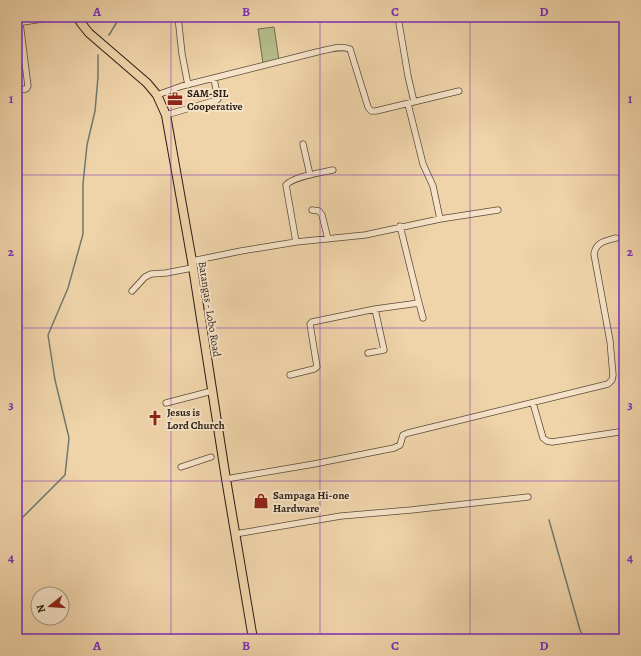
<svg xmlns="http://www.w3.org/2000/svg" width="641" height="656" font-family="Alegreya,serif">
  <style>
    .green { fill: #b5bd8b; stroke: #6f6e50 }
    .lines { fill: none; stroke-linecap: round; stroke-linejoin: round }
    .stream { stroke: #6d7a70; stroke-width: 1.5 }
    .street-casing { stroke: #5a4b3a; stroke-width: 7 }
    .primary-casing { stroke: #291e15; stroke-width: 10 }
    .street { stroke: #f5e2c7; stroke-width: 5.5 }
    .primary { stroke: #efd3a9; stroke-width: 8 }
    .grid { fill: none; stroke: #7b2cbf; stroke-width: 1; stroke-opacity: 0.55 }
    .labels { text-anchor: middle; stroke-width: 4; stroke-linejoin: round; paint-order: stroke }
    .poi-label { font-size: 11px; font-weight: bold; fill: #291e15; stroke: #f5e2c7; text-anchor: start }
    .street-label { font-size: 11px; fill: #291e15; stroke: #f5e2c7 }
    .neatline { fill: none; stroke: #7b2cbf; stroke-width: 1.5 }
    .grid-label { font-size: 13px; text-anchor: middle; font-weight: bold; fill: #7b2cbf }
  </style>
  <rect width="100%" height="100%" fill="#efd3a9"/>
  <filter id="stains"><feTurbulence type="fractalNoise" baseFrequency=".005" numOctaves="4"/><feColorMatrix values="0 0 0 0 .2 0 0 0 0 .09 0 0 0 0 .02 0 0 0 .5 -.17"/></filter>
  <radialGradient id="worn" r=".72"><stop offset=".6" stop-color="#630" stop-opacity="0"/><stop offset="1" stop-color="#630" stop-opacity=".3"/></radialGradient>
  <!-- green -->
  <path class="green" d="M274,27l5,33 -16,3 -5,-34z"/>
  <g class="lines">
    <!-- stream -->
    <path class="stream" d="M109,35l11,-18
      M549,520l31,110 5,9
      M17,537l5,-19 43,-43 4,-37 -14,-58 -7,-45 20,-47 15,-54v-50l4,-39 8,-34 3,-34v-22"/>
    <!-- street casing -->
    <g class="street-casing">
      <path id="street" d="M178,17l4,37 6,31
        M398,17l10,59 6,26
        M17,23l37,-6
        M17,90l9,-1 2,-3 -8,-63
        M157,95l25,-9 135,-34c10,-2 23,-7 33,-3l18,58 3,4h5l83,-20
        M408,104l15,60 10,22 7,33
        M166,115l51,-15 1,-1 -4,-20
        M303,144l7,31
        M312,210l7,1 3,4 6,24
        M400,226l19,77 4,15
        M296,242l-10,-57c9,-9 34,-12 47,-15
        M192,261l49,-10 55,-9 69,-7 75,-16 58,-9
        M132,291l13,-14 6,-3 15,-1 26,-5
        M368,353l16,-3 -9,-41
        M290,375l24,-6 3,-2 -7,-43 2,-2 63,-13 44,-6
        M166,403l46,-12
        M533,403l10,35 4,3 5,1 67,-10
        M181,467l30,-10
        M226,479l88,-15 80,-16 6,-3 3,-10 5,-2 200,-49 4,-4 1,-5 -3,-34 -16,-87c2,-12 11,-13 22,-16
        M235,534l106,-18 70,-6 117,-13"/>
    </g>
    <!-- primary casing -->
    <g class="primary-casing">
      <path id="primary" d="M78,17l3,6 8,10 58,50 10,12 9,20 26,146 34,218 27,160"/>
    </g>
    <!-- street -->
    <use href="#street" class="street"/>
    <!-- primary -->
    <use href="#primary" class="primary"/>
  </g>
  <!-- grid -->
  <path class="grid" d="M171,17v622M320,17v622M470,17v622M17,175h607M17,328h607M17,481h607"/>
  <!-- icons -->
  <defs>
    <g id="office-bare" transform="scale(1.2)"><path d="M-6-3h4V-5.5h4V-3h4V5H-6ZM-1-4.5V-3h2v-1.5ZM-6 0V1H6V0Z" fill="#8f2418" stroke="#f5e2c7" stroke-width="2.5" paint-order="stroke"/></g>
    <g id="church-bare" transform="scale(1.2)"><path d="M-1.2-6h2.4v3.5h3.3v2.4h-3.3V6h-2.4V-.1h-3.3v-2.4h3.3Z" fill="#8f2418" stroke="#f5e2c7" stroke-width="2.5" paint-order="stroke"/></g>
    <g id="shop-bare" transform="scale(1.2)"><path d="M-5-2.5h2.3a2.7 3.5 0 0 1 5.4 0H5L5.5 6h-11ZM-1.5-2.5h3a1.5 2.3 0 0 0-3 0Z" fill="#8f2418" stroke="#f5e2c7" stroke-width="2.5" paint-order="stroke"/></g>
  </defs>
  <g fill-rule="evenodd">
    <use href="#office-bare" x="175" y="99"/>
    <use href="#church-bare" x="155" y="418"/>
    <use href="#shop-bare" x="261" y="501"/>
  </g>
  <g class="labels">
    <!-- poi labels -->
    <g class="poi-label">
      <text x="187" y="97">SAM-SIL<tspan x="187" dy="13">Cooperative</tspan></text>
      <text x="167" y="416">Jesus is<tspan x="167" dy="13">Lord Church</tspan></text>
      <text x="273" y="499">Sampaga Hi-one<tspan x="273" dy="13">Hardware</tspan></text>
    </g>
    <!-- street labels -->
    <g class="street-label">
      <text transform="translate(210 309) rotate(81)" y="4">Batangas - Lobo Road</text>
    </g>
  </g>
  <!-- margin -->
  <rect width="641" height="656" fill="none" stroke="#efd3a9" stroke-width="44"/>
  <!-- north arrow -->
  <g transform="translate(50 606) rotate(253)"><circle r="19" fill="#f5e2c7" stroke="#a39480"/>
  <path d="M0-3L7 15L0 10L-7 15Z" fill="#8f2418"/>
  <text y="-6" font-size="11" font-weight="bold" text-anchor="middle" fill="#291e15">N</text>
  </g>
  <rect x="22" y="22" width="597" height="612" class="neatline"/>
  <g class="grid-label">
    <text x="97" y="16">A</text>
    <text x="246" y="16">B</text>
    <text x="395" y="16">C</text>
    <text x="544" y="16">D</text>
    <text x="11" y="103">1</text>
    <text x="630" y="103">1</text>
    <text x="11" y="256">2</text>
    <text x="630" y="256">2</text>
    <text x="11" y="409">3</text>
    <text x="630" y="409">3</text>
    <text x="11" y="562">4</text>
    <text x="630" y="562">4</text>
    <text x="97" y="650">A</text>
    <text x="246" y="650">B</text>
    <text x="395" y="650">C</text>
    <text x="544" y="650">D</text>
  </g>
  <rect width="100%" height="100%" filter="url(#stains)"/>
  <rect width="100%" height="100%" fill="url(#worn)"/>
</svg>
